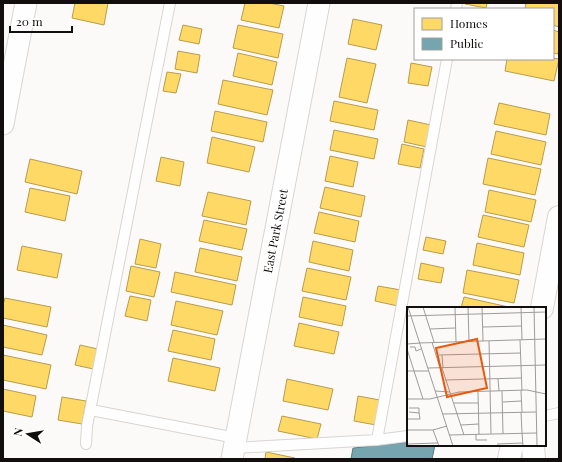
<svg xmlns="http://www.w3.org/2000/svg" width="562" height="462" font-family="'Playfair Display',serif">
  <style>
    .homes { fill: #ffd966; stroke: #b89c4b }
    .public { fill: #76a5af; stroke: #58787e }
    .lines { fill: none; stroke-linecap: round; stroke-linejoin: round }
    .service-casing { stroke: #d8d5d3; stroke-width: 12 }
    .minor-casing { stroke: #d8d5d3; stroke-width: 23 }
    .tertiary-casing { stroke: #d8d5d3; stroke-width: 24 }
    .service { stroke: #fffefe; stroke-width: 10 }
    .minor { stroke: #fffefe; stroke-width: 21 }
    .tertiary { stroke: #fffefe; stroke-width: 22 }
    .labels { text-anchor: middle; stroke-width: 4; stroke-linejoin: round; paint-order: stroke }
    .street-label { font-size: 12px; fill: #110e0d; stroke: #fff }
    .inset-road { fill: none; stroke: #9e9c9a; stroke-width: 1 }
    .view { fill: #e8590c; fill-opacity: 0.15; stroke: #e8590c; stroke-width: 2 }
    .inset-edge { fill: none; stroke: #110e0d; stroke-width: 2 }
  </style>
  <rect width="100%" height="100%" fill="#fcfaf8"/>
  <!-- homes -->
  <path class="homes" d="M75,3h33l-4,22 -32,-7z
    M245,3h24l15,3 -5,22 -38,-8z
    M466,3h21l-1,5 -21,-4z
    M526,3h33v24l-6,-2v-16h-28z
    M353,19l29,6 -6,25 -28,-6z
    M183,25l19,4 -3,15 -20,-4z
    M238,25l45,9 -5,24 -45,-10z
    M553,30l6,2v15l-1,7 -5,-1z
    M178,51l22,4 -3,18 -22,-4z
    M238,53l39,9 -5,23 -39,-9z
    M347,58l29,6 -9,39 -28,-6z
    M553,58l6,1 -5,22 -49,-10 2,-12h46z
    M411,63l21,4 -4,19 -20,-3z
    M167,72l14,2 -5,19 -13,-2z
    M223,80l50,10 -6,25 -49,-11z
    M334,101l44,9 -4,20 -44,-9z
    M499,103l51,11 -4,21 -52,-11z
    M215,111l52,11 -4,20 -52,-11z
    M408,120l23,5 -4,22 -23,-5z
    M334,130l44,9 -4,20 -44,-9z
    M496,131l50,11 -5,23 -50,-11z
    M212,137l43,10 -6,25 -42,-9z
    M402,144l22,5 -4,19 -22,-4z
    M330,156l28,6 -5,25 -28,-6z
    M161,157l23,5 -4,24 -24,-5z
    M488,158l53,11 -6,26 -52,-11z
    M30,159l52,12 -5,23 -52,-12z
    M325,187l40,9 -4,21 -41,-9z
    M30,188l40,8 -5,25 -40,-9z
    M489,190l47,10 -5,22 -46,-10z
    M208,192l43,9 -5,24 -44,-9z
    M319,212l40,9 -4,21 -41,-9z
    M483,215l46,10 -5,22 -46,-10z
    M204,220l43,9 -5,21 -43,-9z
    M426,237l20,4 -3,13 -20,-4z
    M140,239l21,5 -5,24 -21,-4z
    M313,241l40,9 -4,21 -40,-9z
    M477,243l47,10 -4,22 -47,-10z
    M22,246l40,8 -5,24 -40,-8z
    M200,248l42,9 -5,24 -42,-9z
    M421,263l23,5 -3,15 -23,-4z
    M131,266l29,6 -6,25 -28,-6z
    M307,268l44,9 -5,23 -44,-9z
    M467,270l52,10 -5,23 -51,-10z
    M175,272l61,13 -4,20 -61,-13z
    M378,286l23,4 -3,16 -23,-5z
    M130,296l21,4 -4,21 -22,-5z
    M303,297l43,9 -4,20 -43,-9z
    M464,297l49,11h-52z
    M5,298l46,9 -4,20 -44,-9v-13z
    M176,301l47,10 -6,24 -46,-10z
    M299,323l40,9 -5,22 -40,-8z
    M3,325l44,10 -5,20 -39,-8z
    M173,330l42,9 -4,21 -43,-9z
    M80,345l22,5 -4,20 -23,-5z
    M3,355l48,10 -5,24 -43,-9z
    M173,358l47,10 -5,23 -47,-10z
    M287,379l46,10 -5,21 -45,-9z
    M3,389l33,7 -4,21 -29,-6z
    M358,396l22,4 -4,25 -22,-4z
    M62,397l24,4 -4,23 -24,-4z
    M282,416l39,8 -4,15 -39,-8z
    M266,452l29,6v1h-30z"/>
  <!-- public -->
  <path class="public" d="M408,442v3h27l-3,14h-81l2,-11z"/>
  <g class="lines">
    <!-- service casing -->
    <g class="service-casing">
      <path id="service" d="M456,9l1,-6
        M91,410l145,28
        M545,416l14,-3
        M377,440l70,-381
        M86,444l1,-18 83,-423
        M234,448l143,-8 31,-4"/>
    </g>
    <!-- minor casing -->
    <g class="minor-casing">
      <path id="minor" d="M3,124l23,-121
        M232,459l87,-456"/>
    </g>
    <!-- tertiary casing -->
    <g class="tertiary-casing">
      <path id="tertiary" d="M542,308l17,-91
        M533,445l1,14
        M509,459l3,-14"/>
    </g>
    <!-- service -->
    <use href="#service" class="service"/>
    <!-- minor -->
    <use href="#minor" class="minor"/>
    <!-- tertiary -->
    <use href="#tertiary" class="tertiary"/>
  </g>
  <g class="labels">
    <!-- street labels -->
    <g class="street-label">
      <text transform="translate(276 231) rotate(-79)" y="4">East Park Street</text>
    </g>
  </g>
  <!-- overview -->
  <g transform="translate(407 307)">
    <rect width="139" height="139" fill="#fcfaf8"/>
    <path class="inset-road" d="M1,0l45,139M16,0l11,35M48,0l1,35M61,0l1,34M75,0l1,34M114,0l1,33M127,0l3,139M0,9l139,-4M76,20l39,-1M23,22l25,-1M113,33l2,51M82,34l2,93M25,35l8,26M12,36l127,-4M0,37l13,-1M3,40h5l1,4 5,-2M0,42l16,50M32,48l82,-2M35,48l1,13M21,61l118,-3M35,61l22,67M0,64h21M91,72l1,12M38,73l76,-2M28,84l15,1M95,84l1,43M114,84l1,21M71,85l1,42M0,92h23l29,-7 68,-2 19,4M96,95l18,-1M47,96h24M2,101h10v5M114,105l1,21M36,107l93,-2M1,112h12l-1,-6 -10,-1M54,118l18,-1M0,123h26l14,-4M26,123l6,16M115,126l1,13M69,127v6h11M42,128l88,-2M0,137l31,-1M90,137l26,-1"/>
    <path class="view" d="M70,32l10,49 -40,9 -11,-49z"/>
    <rect width="139" height="139" class="inset-edge"/>
  </g>
  <!-- border -->
  <rect width="562" height="462" fill="none" stroke="#110e0d" stroke-width="8"/>
  <!-- legend -->
  <rect x="414" y="8" width="140" height="52" fill="#ffffff" stroke="#a09f9e"/>
  <rect x="422" y="18" width="20" height="12" fill="#ffd966" stroke="#a09f9e"/>
  <text x="450" y="28" font-size="12" fill="#110e0d">Homes</text>
  <rect x="422" y="38" width="20" height="12" fill="#76a5af" stroke="#a09f9e"/>
  <text x="450" y="48" font-size="12" fill="#110e0d">Public</text>
  <!-- north arrow -->
  <g transform="translate(28 434) rotate(282)" stroke="#ffffff" stroke-width="3" paint-order="stroke">
  <path d="M0-3L7 15L0 10L-7 15Z" fill="#110e0d"/>
  <text y="-6" font-size="11" font-weight="bold" text-anchor="middle" fill="#110e0d">N</text>
  </g>
  <!-- scale -->
  <path d="M10 26v6h62v-6" fill="none" stroke="#110e0d" stroke-width="2"/>
  <text x="16" y="26" font-size="12" fill="#110e0d" stroke="#ffffff" stroke-width="3" paint-order="stroke">20 m</text>
</svg>
